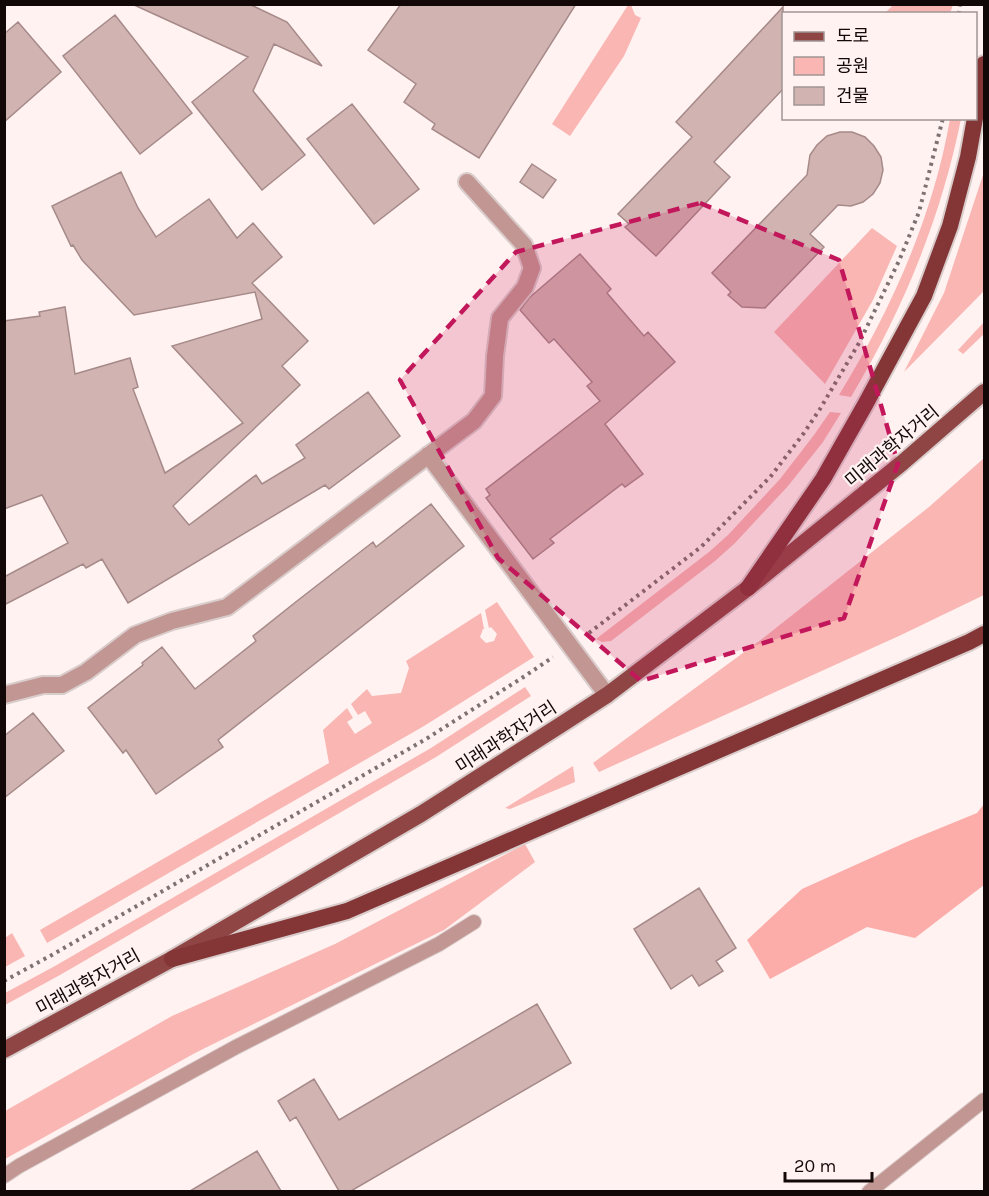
<svg xmlns="http://www.w3.org/2000/svg" width="989" height="1196" font-family="Karla,'Noto Sans KR',sans-serif">
  <style>
    .green { fill: #f9b6b3 }
    .forest { fill: #fdada9 }
    .building { fill: #d1b4b2; stroke: #a68a89; stroke-width: 1.5 }
    .lines { fill: none; stroke-linecap: round; stroke-linejoin: round }
    .service-casing { stroke: #d9cdcc; stroke-width: 16 }
    .minor-casing { stroke: #d9cdcc; stroke-width: 20 }
    .primary-casing { stroke: #d9cdcc; stroke-width: 20 }
    .trunk-casing { stroke: #d9cdcc; stroke-width: 20 }
    .path { stroke: #7d7272; stroke-width: 4; stroke-dasharray: 3 4.5; stroke-linecap: butt }
    .service { stroke: #c29693; stroke-width: 14 }
    .minor { stroke: #c29693; stroke-width: 16 }
    .primary { stroke: #8f4544; stroke-width: 16 }
    .trunk { stroke: #843536; stroke-width: 16 }
    .marked { fill: #c2185b; fill-opacity: 0.2; stroke: #c2185b; stroke-width: 4.5; stroke-dasharray: 12 8; stroke-linejoin: round }
    .labels { text-anchor: middle; stroke-width: 4.5; stroke-linejoin: round; paint-order: stroke }
    .street-label { font-size: 18px; fill: #120808; stroke: #fff2f1 }
  </style>
  <rect width="100%" height="100%" fill="#fff2f1"/>
  <!-- green -->
  <path class="green" d="M628,5h3l4,10 6,3 -17,38 -54,80 -18,-12z
    M893,5v-1l60,1 -3,8h-65z
    M950,119h11c-20,99 -58,191 -110,278l-12,-2c52,-85 94,-178 111,-276z
    M984,172v119l-80,81 40,-79z
    M872,228l25,18 -24,54 -48,84 -51,-52z
    M984,322v12l-21,20 -5,-4z
    M830,412l11,1 -18,29 -35,44 -53,57 -20,18 -104,80 -9,1 -6,-3 113,-87 19,-17 52,-56 34,-44z
    M984,458v137l-83,40 -302,137 -6,-9 169,-124 167,-132z
    M497,602l37,55 -110,69 -377,217 -7,-13 289,-167 -6,-33 24,-22 6,10 -6,4 8,12 17,-11 -7,-12 -7,4 -7,-11 16,-15 5,7 29,-3 8,-25 -3,-7 75,-48 3,16h-1l-3,8 6,6 8,-2 3,-7 -6,-7 -2,1 -4,-18z
    M525,687l6,9 -95,61 -376,218 -55,30v-12l50,-27 376,-218z
    M573,766l2,16 -65,27 -5,-1z
    M525,844l10,18 -91,68 -249,123 -190,106v-48l167,-95 163,-72z
    M12,933l13,23 -20,11v-29z"/>
  <!-- forest -->
  <path class="forest" d="M984,804v81l-69,53 -48,-11 -97,52 -23,-39 55,-51 109,-49 66,-27z"/>
  <!-- building -->
  <path class="building" d="M132,4h117l38,18 35,44 -48,-22 -21,47 52,64 -43,35 -70,-88 56,-45z
    M401,4h175l-97,154 -47,-29 3,-5 -31,-22 12,-18 -48,-34z
    M783,7v82l-69,73 16,15 -74,79 -31,-29 4,-3 -11,-10 74,-77 -16,-15z
    M115,15l77,98 -52,41 -77,-98z
    M18,22l43,50 -57,50v-88z
    M352,104l67,85 -45,35 -67,-85z
    M840,132h12l13,5 9,9 7,11 2,13 -3,13 -7,11 -10,8 -12,4 -13,-1 -28,29 14,13 -59,61 -23,-1 -14,-12 3,-3 -19,-19 95,-98 3,-20 7,-10 10,-9z
    M532,164l24,16 -13,18 -23,-16z
    M121,172l17,36 18,29 53,-38 28,39 16,-15 29,34 -30,26 56,58 -26,25 18,19 -127,121 16,19 67,-50 6,9 43,-26 -9,-13 72,-53 32,44 -71,53 -4,-4 -197,118 -26,-44 -16,9 -3,-4 -79,41v-28l64,-34 -26,-48 -38,14v-188l36,-5 -1,-4 26,-5 10,67 55,-16 8,29 -5,2 32,84 78,-50 -71,-77 90,-27 -7,-27 -121,23 -52,-55 -9,-15 -2,1 -19,-40z
    M580,254l31,35 -4,4 37,43 4,-4 27,30 -70,62 38,50 -18,13 -3,-3 -72,55 4,4 -21,16 -47,-61 4,-3 -4,-6 114,-88 -13,-15 5,-4 -38,-43 -5,4 -29,-33 9,-12z
    M431,504l33,42 -246,194 5,7 -67,47 -30,-44 -3,3 -35,-45 55,-43 -1,-2 20,-16 33,42 61,-48 -3,-5 44,-35 76,-59 3,5z
    M33,713l31,38 -60,47v-62z
    M699,888l37,60 -20,13 7,10 -24,15 -7,-11 -21,14 -37,-60z
    M537,1004l34,59 -220,128h-12l-43,-74 -6,4 -12,-20 36,-22 25,41z
    M257,1151l24,40h-91z"/>
  <g class="lines">
    <!-- service casing -->
    <g class="service-casing">
      <path id="service" d="M4,1176l15,-10 217,-119 203,-103 35,-22
        M869,1192l115,-92"/>
    </g>
    <!-- minor casing -->
    <g class="minor-casing">
      <path id="minor" d="M428,455l179,240
        M4,695l39,-10h19l24,-13 49,-37 37,-14 55,-14 247,-186 19,-25 2,-40 5,-38 25,-31 7,-19 -8,-23 -57,-63"/>
    </g>
    <!-- primary casing -->
    <g class="primary-casing">
      <path id="primary" d="M4,1050l168,-91 249,-145 138,-88 48,-31 141,-107 154,-125 82,-71"/>
    </g>
    <!-- trunk casing -->
    <g class="trunk-casing">
      <path id="trunk" d="M976,115l8,-51
        M748,588l75,-109 42,-74 59,-109 26,-70 18,-69 7,-39
        M172,959l175,-48 622,-269 15,-8"/>
    </g>
    <!-- path -->
    <path class="path" d="M959,14l1,-10
      M589,633l112,-86 70,-71 33,-43 16,-24 39,-66 40,-82 20,-49 24,-94
      M4,981l46,-25 376,-217 99,-63 28,-19"/>
    <!-- service -->
    <use href="#service" class="service"/>
    <!-- minor -->
    <use href="#minor" class="minor"/>
    <!-- primary -->
    <use href="#primary" class="primary"/>
    <!-- trunk -->
    <use href="#trunk" class="trunk"/>
  </g>
  <!-- marked area -->
  <path class="marked" d="M700,203l139,57 59,204 -54,154 -203,63 -143,-123 -98,-178 116,-128z"/>
  <g class="labels">
    <!-- street labels -->
    <g class="street-label">
      <text transform="translate(892 446) rotate(-40)" y="6">미래과학자거리</text>
      <text transform="translate(506 737) rotate(-33)" y="6">미래과학자거리</text>
      <text transform="translate(88 982) rotate(-29)" y="6">미래과학자거리</text>
    </g>
  </g>
  <!-- border -->
  <rect width="989" height="1196" fill="none" stroke="#120808" stroke-width="12"/>
  <!-- legend -->
  <rect x="782" y="12" width="195" height="108" fill="#fff2f1" stroke="#a09494" stroke-width="1.5"/>
  <rect x="794" y="32" width="30" height="9" fill="#8f4544" stroke="#a09494" stroke-width="1.5"/>
  <text x="836" y="42" font-size="18" fill="#120808">도로</text>
  <rect x="794" y="57" width="30" height="18" fill="#f9b6b3" stroke="#a09494" stroke-width="1.5"/>
  <text x="836" y="72" font-size="18" fill="#120808">공원</text>
  <rect x="794" y="87" width="30" height="18" fill="#d1b4b2" stroke="#a09494" stroke-width="1.5"/>
  <text x="836" y="102" font-size="18" fill="#120808">건물</text>
  <!-- scale -->
  <path d="M785 1172v9h87v-9" fill="none" stroke="#120808" stroke-width="3"/>
  <text x="794" y="1172" font-size="18" fill="#120808" stroke="#fff2f1" stroke-width="4.5" paint-order="stroke">20 m</text>
</svg>
